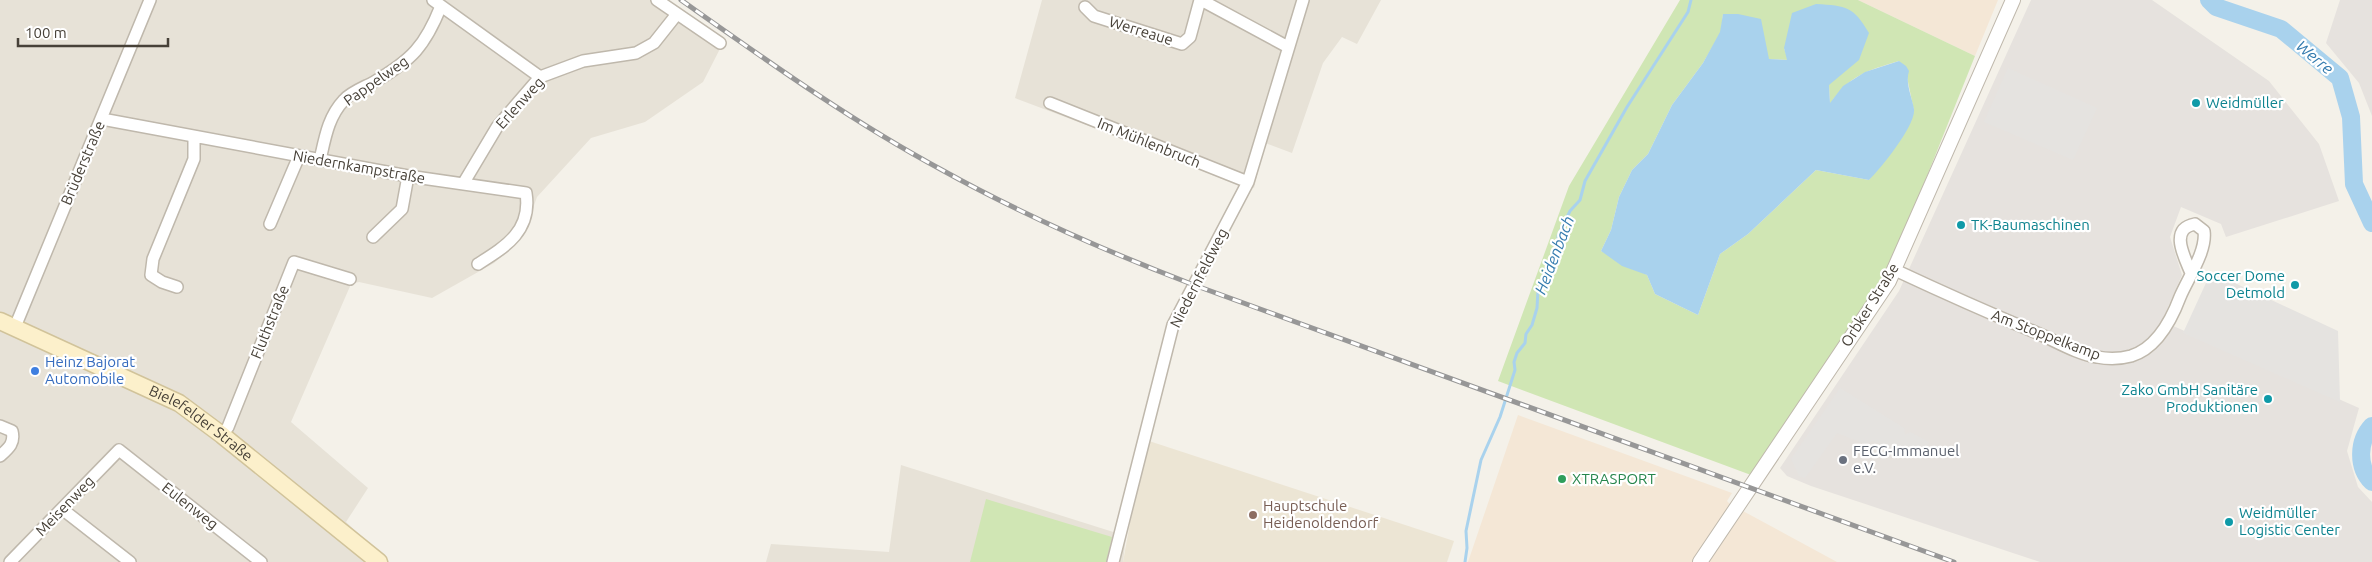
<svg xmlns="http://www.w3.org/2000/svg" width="2372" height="562" font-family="Ubuntu,sans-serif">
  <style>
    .residential { fill: #e7e2d7 }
    .commercial { fill: #f4e7d6 }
    .industrial { fill: #e6e2de }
    .education { fill: #ece5d4 }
    .green { fill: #d0e6b4; fill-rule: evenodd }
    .parking { fill: #e5e3e0 }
    .water { fill: #a9d2ed }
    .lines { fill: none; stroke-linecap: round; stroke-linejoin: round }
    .stream { stroke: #a9d2ed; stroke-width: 3 }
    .river { stroke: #a9d2ed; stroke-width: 18 }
    .minor-casing { stroke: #bfb8ac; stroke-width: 14 }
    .tertiary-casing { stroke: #bfb8ac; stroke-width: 16 }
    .secondary-casing { stroke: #d1c39a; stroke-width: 19 }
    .minor { stroke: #fff; stroke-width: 11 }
    .tertiary { stroke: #fff; stroke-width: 14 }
    .secondary { stroke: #fcf0cb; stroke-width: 16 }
    .rail-casing { stroke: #979797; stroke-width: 5 }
    .rail { stroke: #fff; stroke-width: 3; stroke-dasharray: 9; stroke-linecap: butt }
    .culture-dot { fill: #0f9aa8; stroke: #fff; stroke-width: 2 }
    .shop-dot { fill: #3f7fe0; stroke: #fff; stroke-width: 2 }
    .worship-dot { fill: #6b7280; stroke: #fff; stroke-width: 2 }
    .leisure-dot { fill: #2e9e5b; stroke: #fff; stroke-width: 2 }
    .education-dot { fill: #8d6e63; stroke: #fff; stroke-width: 2 }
    .labels { text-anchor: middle; stroke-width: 4.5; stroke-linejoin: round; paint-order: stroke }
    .street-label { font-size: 15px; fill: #474138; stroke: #fff }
    .culture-label { font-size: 15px; fill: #0d838f; stroke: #fff; text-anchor: start }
    .shop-label { font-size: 15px; fill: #366cbe; stroke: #fff; text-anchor: start }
    .worship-label { font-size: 15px; fill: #5b616d; stroke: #fff; text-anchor: start }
    .leisure-label { font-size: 15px; fill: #27864d; stroke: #fff; text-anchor: start }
    .education-label { font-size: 15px; fill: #785e54; stroke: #fff; text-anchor: start }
    .water-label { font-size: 16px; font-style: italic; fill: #357caf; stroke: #fff }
  </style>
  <rect width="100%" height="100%" fill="#f4f1e9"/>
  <!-- residential -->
  <path class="residential" d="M0,0h666l58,41 -21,41 -58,40 -54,16 -54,59 -12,34 -10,14 -21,18 -62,35 -73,-16 -8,2 -60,138 77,66 -22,34 43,40h-389z
    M1042,0h339l-24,44 -15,-7 -19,26 -31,90 -27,-10 -11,45 -239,-90z
    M901,465l225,71 -3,26h-357l5,-18 118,8z"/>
  <!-- commercial -->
  <path class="commercial" d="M1858,0h140l-23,56z
    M1518,415l214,78 -5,8 3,3 107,58h-369z"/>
  <!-- industrial -->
  <path class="industrial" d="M2031,0h121l117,81 50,63 20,57 -113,36 -5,-13 -40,-17 -11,30 12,38 -20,46 197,87 -12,43 11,36 14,15v60h-332l-229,-76 -24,-10 -7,-8 119,-177z
    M2340,0h32v116l-13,-33 -33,-40z"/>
  <!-- education -->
  <path class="education" d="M1149,441l305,100 -7,21h-324l12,-67z"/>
  <!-- green -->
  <path class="green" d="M1680,0h178l117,56 -84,210 -140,209 -253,-94 71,-195zM1723,14l46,45 19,1 -4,-12 45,37 1,19c20,-29 36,-33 69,-43l8,16 7,34 -45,69 -53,-10 -68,64 -28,20 -22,61 -43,-21 -8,-19 -46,-24 10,-21 8,-33 13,-27 16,-16 24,-49 31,-42 18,-31z
    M986,499l126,38 -6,25h-136z"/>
  <!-- parking -->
  <path class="parking" d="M2008,68l89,40 -24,52 -89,-38z
    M2211,272l127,59 2,71 -157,-69z
    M1840,388l64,40 1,7 5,-3 19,10 -8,18 -48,-19 -7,3 -29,-11 -32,45 -6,-2 -8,-17z"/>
  <!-- water -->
  <path class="water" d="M1816,4c31,2 37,2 53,29l-10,27 -30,25 1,18 13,-17 22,-14 34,-11 7,5 3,5c-4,12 3,26 5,38 2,16 -33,59 -45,71l-53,-10 -68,64 -28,20 -22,61 -43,-21 -8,-19 -25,-9 -21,-15 10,-21 8,-33 13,-27 16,-16 24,-49 31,-42 17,-31 3,-18h15l23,5 8,40 18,1 -3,-12 8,-35z"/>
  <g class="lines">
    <!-- stream -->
    <path class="stream" d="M1465,562l2,-14 -1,-17 15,-71 19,-43 15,-47 -1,-8 3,-9 8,-10 1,-9 6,-9 5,-17 1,-18 8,-21 8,-8 4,-12v-13l12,-25 10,-11 5,-19 42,-74 61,-95 3,-12"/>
    <!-- river -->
    <path class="river" d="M2209,0l7,7 65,22 59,49 11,39 3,67 18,39
      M2372,426c-14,15 -15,41 0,56"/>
    <!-- minor casing -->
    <g class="minor-casing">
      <path id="minor" d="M433,0l107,77
        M657,0l63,43
        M1201,0l87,47
        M1085,7l9,9 88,28 8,-7 10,-37
        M1050,103l198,79
        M102,119l306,57 118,17c6,38 -21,54 -48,71
        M320,160c5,-22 8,-43 24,-60 7,-8 21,-13 30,-18 38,-22 51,-36 67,-76
        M463,184l34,-57 43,-50 43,-16 53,-8 18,-10 23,-29
        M270,224l29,-68
        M373,237l29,-28 6,-33
        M1895,270c47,22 94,43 142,63 19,8 40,21 60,24 10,2 23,2 34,-1 26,-8 40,-35 49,-59 8,-19 27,-46 24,-66l-9,-7c-26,5 -11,32 -4,49
        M177,287l-15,-5 -11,-7 2,-16 41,-100v-22
        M15,327l135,-327
        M0,426l12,5c3,12 -3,17 -12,25
        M222,435l6,-8 66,-165 56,17
        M62,509l68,53
        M10,562l109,-112 142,112
        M1113,562l60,-237 75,-143 55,-182"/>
    </g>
    <!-- tertiary casing -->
    <g class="tertiary-casing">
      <path id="tertiary" d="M1700,562l189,-281 124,-281"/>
    </g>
    <!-- secondary casing -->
    <g class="secondary-casing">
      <g id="secondary">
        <path id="s1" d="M0,321l179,82 43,32 157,127"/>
      </g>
    </g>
    <!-- minor -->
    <use href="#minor" class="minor"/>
    <!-- tertiary -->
    <use href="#tertiary" class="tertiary"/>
    <!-- secondary -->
    <use href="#secondary" class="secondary"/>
    <!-- rail casing -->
    <g class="rail-casing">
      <path id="rail" d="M681,0c85,60 170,121 261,170 81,45 166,82 252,115l760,277"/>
    </g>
    <!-- rail -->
    <use href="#rail" class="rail"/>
  </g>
  <!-- markers -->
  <g class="culture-dot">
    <circle cx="2196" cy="103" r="5"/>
    <circle cx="1961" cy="225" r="5"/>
    <circle cx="2295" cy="285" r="5"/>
    <circle cx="2268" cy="399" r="5"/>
    <circle cx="2229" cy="522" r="5"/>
  </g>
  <circle class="shop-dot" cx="35" cy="371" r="5"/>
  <circle class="worship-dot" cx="1843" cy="460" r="5"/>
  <circle class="leisure-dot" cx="1562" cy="479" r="5"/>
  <circle class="education-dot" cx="1253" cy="515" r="5"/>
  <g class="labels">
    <!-- street labels -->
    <g class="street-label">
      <text transform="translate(1141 31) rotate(17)" y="5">Werreaue</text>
      <text transform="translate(376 81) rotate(-35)" y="5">Pappelweg</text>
      <text transform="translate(520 103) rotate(-48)" y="5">Erlenweg</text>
      <text transform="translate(1149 143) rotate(22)" y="5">Im Mühlenbruch</text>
      <text transform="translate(83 163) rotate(-67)" y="5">Brüderstraße</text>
      <text transform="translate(359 167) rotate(10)" y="5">Niedernkampstraße</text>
      <text transform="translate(1199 278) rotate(-63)" y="5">Niedernfeldweg</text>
      <text transform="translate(1870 305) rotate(-58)" y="5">Orbker Straße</text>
      <text transform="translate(270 322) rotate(-68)" y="5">Fluthstraße</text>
      <text transform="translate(2046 335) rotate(21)" y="5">Am Stoppelkamp</text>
      <text dy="5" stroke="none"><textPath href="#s1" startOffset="226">Bielefelder Straße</textPath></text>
      <text transform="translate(65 506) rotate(-46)" y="5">Meisenweg</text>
      <text transform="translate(190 506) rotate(38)" y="5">Eulenweg</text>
    </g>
    <!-- culture labels -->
    <g class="culture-label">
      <text x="2206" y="108">Weidmüller</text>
      <text x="1971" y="230">TK-Baumaschinen</text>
      <text x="2285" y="281" text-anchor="end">Soccer Dome<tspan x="2285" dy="17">Detmold</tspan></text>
      <text x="2258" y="395" text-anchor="end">Zako GmbH Sanitäre<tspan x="2258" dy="17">Produktionen</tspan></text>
      <text x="2239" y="518">Weidmüller<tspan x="2239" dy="17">Logistic Center</tspan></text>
    </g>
    <!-- shop labels -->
    <g class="shop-label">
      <text x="45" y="367">Heinz Bajorat<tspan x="45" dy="17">Automobile</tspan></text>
    </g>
    <!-- worship labels -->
    <g class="worship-label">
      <text x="1853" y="456">FECG-Immanuel<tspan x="1853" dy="17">e.V.</tspan></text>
    </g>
    <!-- leisure labels -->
    <g class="leisure-label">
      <text x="1572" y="484">XTRASPORT</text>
    </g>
    <!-- education labels -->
    <g class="education-label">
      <text x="1263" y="511">Hauptschule<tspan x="1263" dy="17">Heidenoldendorf</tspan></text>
    </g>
    <!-- water labels -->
    <g class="water-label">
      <text transform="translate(2315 57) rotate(40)" y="6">Werre</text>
      <text transform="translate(1554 255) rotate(-69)" y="6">Heidenbach</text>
    </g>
  </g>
  <!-- scale -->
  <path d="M18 38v8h150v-8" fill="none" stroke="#474138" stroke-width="2.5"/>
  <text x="25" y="38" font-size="15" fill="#474138" stroke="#ffffff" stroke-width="4" paint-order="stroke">100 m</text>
</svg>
